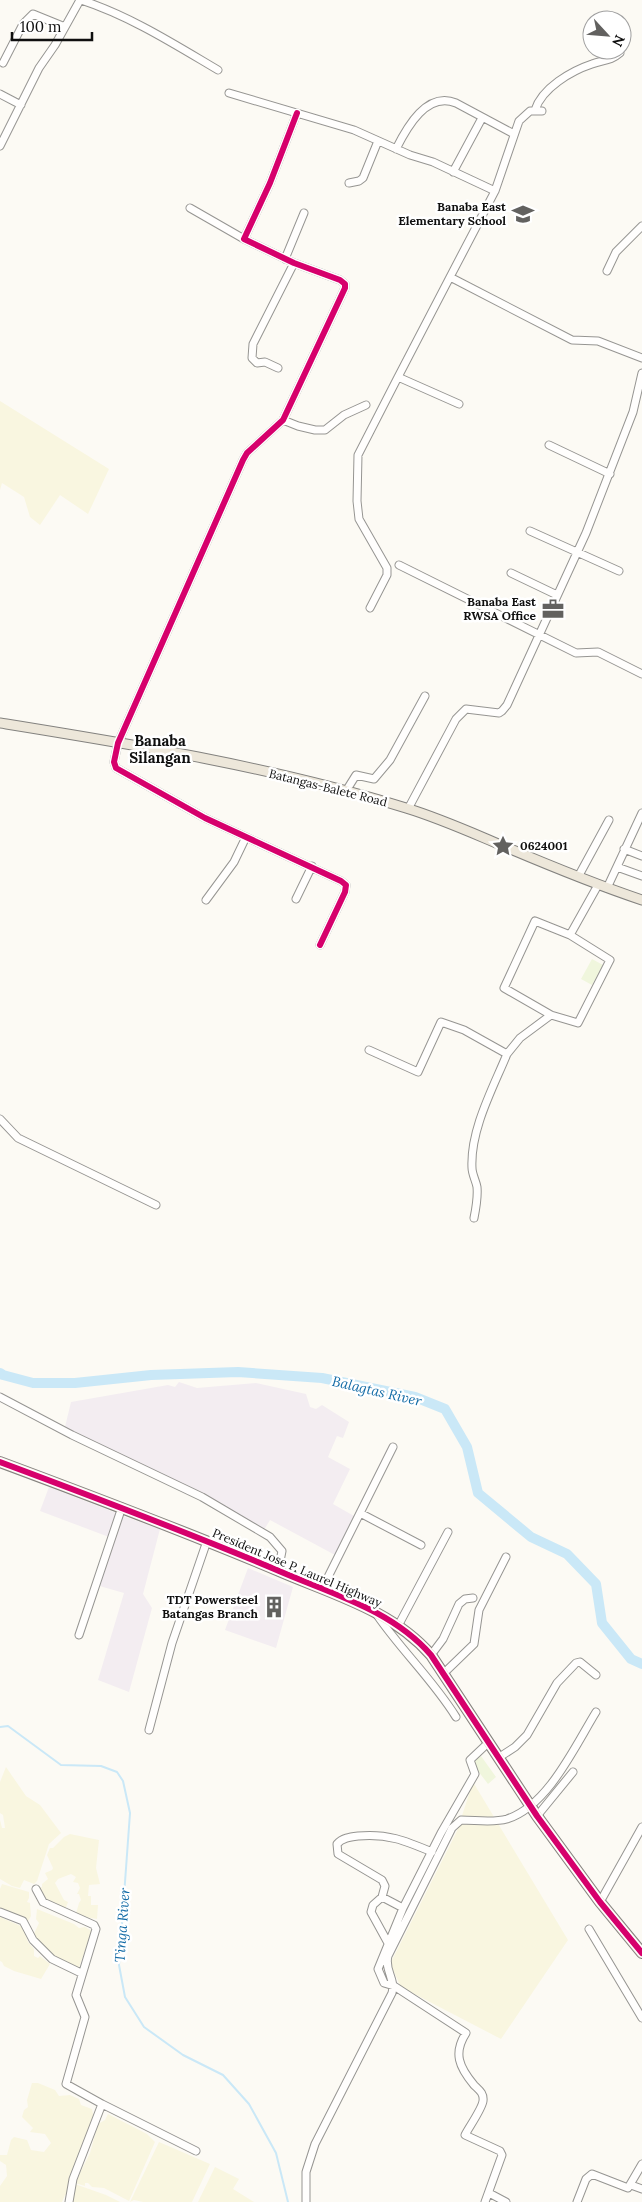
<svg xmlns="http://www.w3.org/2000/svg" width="642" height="2202" font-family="Lora,serif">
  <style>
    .industrial { fill: #f3edf1 }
    .farmland { fill: #f9f6e0 }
    .pitch { fill: #f0f6dd }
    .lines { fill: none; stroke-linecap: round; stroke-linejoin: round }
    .stream { stroke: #cae8f7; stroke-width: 2 }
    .river { stroke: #cae8f7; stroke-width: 10 }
    .minor-casing { stroke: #969592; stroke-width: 9 }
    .major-casing { stroke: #83827f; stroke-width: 11 }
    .highway-casing { stroke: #83827f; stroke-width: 12 }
    .minor { stroke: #fffefd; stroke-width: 7 }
    .major { stroke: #ede7da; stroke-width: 9 }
    .highway { stroke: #ebdfd5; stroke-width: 10 }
    .cycleway-casing { stroke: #fff; stroke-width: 9 }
    .cycleway { stroke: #d6006c; stroke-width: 6 }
    .labels { text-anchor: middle; stroke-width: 5; stroke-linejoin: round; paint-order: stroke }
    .poi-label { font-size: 12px; font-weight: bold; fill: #0f0f0f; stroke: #fff; text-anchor: end }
    .street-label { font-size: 12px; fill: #0f0f0f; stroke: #fff }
    .water-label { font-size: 14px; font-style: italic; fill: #136ba6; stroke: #fff }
    .quarter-label { font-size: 15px; font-weight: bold; fill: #0f0f0f; stroke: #fff }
  </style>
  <rect width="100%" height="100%" fill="#fcfaf4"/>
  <!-- industrial -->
  <path class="industrial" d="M179,1382l18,6 59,-5 50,11 4,13 6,2 6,-4 27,17 -6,16 -6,-2 -9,21 22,12 -17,35 21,12 -19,39 -65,-35 -6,10 -62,-35 -137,-68 6,-25 97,-17 7,2z
    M49,1487l67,26 -7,24 -69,-26z
    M120,1515l40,14 -17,65 9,14 -23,84 -31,-12 26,-87 -28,-8z
    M248,1568l45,19 -17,61 -51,-18z"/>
  <!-- farmland -->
  <path class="farmland" d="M0,401l109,68 -21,45 -28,-19 -20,30 -10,-8 -6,-20 -22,-14 -2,7z
    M6,1767l20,29 14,9 21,28 -12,11 -12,37 -3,3 -10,-4 -4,8 -8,-2 -12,-7v-59l2,8h3l-2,-13 -3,-2v-31z
    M473,1782l95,158 -67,99 -100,-52 -11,-23 67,-133z
    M70,1834l29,6 -3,28 4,16 -11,1 -1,11h3v9h7l-1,14 -12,-2 -2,4 -8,-4 4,-14 2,-3 -2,-6h-2l3,-6 -2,-5 -5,-1 3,-5 -5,-3 -13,5 -3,4 9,17 4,2 -3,8h-5v-5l-7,-2 -2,3 -14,-17 5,-2v-3l6,-5 -3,-6 7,-3 1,-2 -6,-13 3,-7h3l11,-11z
    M2,1884l27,8v6l-2,4 3,1 1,13 -4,7 -27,-13v-21z
    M37,1909l37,15 5,4 6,-1 7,4 -14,39 -24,-10 -22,-22 7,-15 -3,-4z
    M0,1917l23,10 5,15 6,7v7l4,2 2,-2 10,8 -9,15 -27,-8 -10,-5 -2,-4 -2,-1z
    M32,2083h6l17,7 4,6 11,-1 9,4 2,6 11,4 2,11 -20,45 -6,29 -3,1 -3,7h-62v-16l7,-10 -1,-11 -6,-4v-6h7l4,-15 3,-3 13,3 4,10 13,2 7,-9 -6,-9 -15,-2 3,-4 -11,-11 2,-7 4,-3 -1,-7z
    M108,2114l39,20 8,8 -26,59 -25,-13 -12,-1 -4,-4h-3v3l-10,-3 15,-30 8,-29 7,-4z
    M159,2142l51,22 -18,38h-49l-9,-2 -4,2z
    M215,2167l24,12 -6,10 21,13h-56z
    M72,2183l34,12 14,7h-51z"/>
  <!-- pitch -->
  <path class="pitch" d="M592,959l11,6 -11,20 -11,-6z
    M481,1756l15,21 -8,7 -16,-21z"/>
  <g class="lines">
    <!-- stream -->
    <path class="stream" d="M0,1727l8,-1 53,39 40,1 16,6 6,9 7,32 -11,152 6,32 19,30 39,28 40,20 26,29 27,49 12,49"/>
    <!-- river -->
    <path class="river" d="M0,1373l3,2 30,8h42l76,-8 87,-3 84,6 93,19 30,12 22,38 11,46 53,44 36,17 29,30 6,39 29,36 11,5"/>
    <!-- minor casing -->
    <g class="minor-casing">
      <path id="minor" d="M81,0c49,16 93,44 137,70
        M3,63l20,-39 10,-10 32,13
        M229,93l125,37 56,25 23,7 62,29
        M0,94l21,11
        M535,110c7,-22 36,-39 57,-46 11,-4 19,-3 28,-11
        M297,113l-27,70 -26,56 50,24 46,17 5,4v4l-62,132 -36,33 -4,7 -125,283 -4,19 2,6 89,50 136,63 5,4 -1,7 -25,53
        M0,146l39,-78 16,-23 25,-45
        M396,149c11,-22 31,-58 60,-46l58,31
        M453,172l29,-54
        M349,183l10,-2 4,-3 15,-37
        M190,208l54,31
        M285,259l19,-46
        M607,271l9,-19 26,-26
        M450,277l45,-86 24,-70 11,-10h12
        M278,368l-13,-6 -8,1 -5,-5 1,-14 41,-81
        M459,404l-61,-27 52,-100 122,63 26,1 44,17
        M283,420l15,6 17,4h10l19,-15 22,-10
        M549,445l61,29
        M530,531l89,40
        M399,565l177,88 22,-1 44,22
        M511,573l46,22
        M370,608l17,-33v-7l-28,-49 -2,-18 1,-46 40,-78
        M346,791l10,-16 18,4 16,-19 35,-64
        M408,809l48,-90 10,-10 33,4 3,-2 5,-6 79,-172 47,-121 9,-39
        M624,849l18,7
        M617,867l25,9
        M578,877l31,-57
        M607,888l35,-75
        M296,899l16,-33
        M206,900l28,-38 12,-25
        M535,921l35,14 40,25 -32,63 -27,-8 -47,-27z
        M570,935l28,-50
        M369,1050l49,22 23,-50 23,8 43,24 13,-16 31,-23
        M0,1119l18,19 138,67
        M474,1218c2,-10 4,-21 3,-31 -1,-6 -5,-13 -5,-19 -2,-38 21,-80 35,-114
        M0,1397l72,38 130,62 68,40 12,14 -4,20
        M360,1513l61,32
        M322,1589l71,-142
        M377,1615c24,35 56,65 79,102
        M398,1626l50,-94
        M79,1635l43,-128
        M431,1655l12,-16 16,-35 6,-5 8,-1
        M443,1674l31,-30 5,-34 27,-53
        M149,1730l23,-87 35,-102
        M498,1758l17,-11 12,-12 30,-52 19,-20 4,-1 16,13
        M537,1816l36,-44
        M36,1889l7,13 51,23 2,4 -20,66 9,22 -19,67 36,20
        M382,1897l-9,8 -2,7 17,31
        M600,1902l42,-75
        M403,1908l-21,-11 3,-11 -3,-6 -44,-26 -1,-10c5,-6 13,-7 21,-8 29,-3 48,5 74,16
        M0,1912l23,9 10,19 19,19 29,14
        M589,1929l53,89
        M631,2185l11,4
        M489,2193l17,9
        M69,2202l4,-23 29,-75 94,47
        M306,2202v-30l9,-28 77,-151c4,-14 -8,-23 -4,-37l64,-128 9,-8c15,0 32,3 46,-1 41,-13 68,-73 89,-107
        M485,2202l17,-47 -2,-4 -35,-16c4,-8 17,-26 18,-34 1,-8 -4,-11 -9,-16 -15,-18 -21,-32 -8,-52l-72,-47 -10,-3 -6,-14 25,-61 38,-75 34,-59 -5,-14 18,-17
        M577,2202l9,-23 6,-5 36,14 14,-24"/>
    </g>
    <!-- major casing -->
    <g class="major-casing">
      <path id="major" d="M0,723c136,22 274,44 406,85 33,10 64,24 95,37 47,20 93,39 141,55"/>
    </g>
    <!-- highway casing -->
    <g class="highway-casing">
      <path id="highway" d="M0,1462c94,35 187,70 279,109 53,23 113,39 152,84l106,161 63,86 42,51"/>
    </g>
    <!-- minor -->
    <use href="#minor" class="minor"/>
    <!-- major -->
    <use href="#major" class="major"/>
    <!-- highway -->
    <use href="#highway" class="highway"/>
    <!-- cycleway casing -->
    <g class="cycleway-casing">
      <path id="cycleway" d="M297,113l-27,70 -26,56 50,24 46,17 5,4v4l-62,132 -36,33 -4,7 -125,283 -4,19 2,6 89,50 136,63 5,4 -1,7 -25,53
        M0,1462c94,35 187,70 279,109 53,23 113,39 152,84l106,161 63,86 42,51"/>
    </g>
    <!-- cycleway -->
    <use href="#cycleway" class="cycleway"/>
  </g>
  <!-- icons -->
  <defs>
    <g id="school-bare" transform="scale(1.725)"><path d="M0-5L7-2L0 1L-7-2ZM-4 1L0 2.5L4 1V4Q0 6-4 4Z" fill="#62615f" stroke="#fff" stroke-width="2.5" paint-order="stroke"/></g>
    <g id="office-bare" transform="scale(1.725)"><path d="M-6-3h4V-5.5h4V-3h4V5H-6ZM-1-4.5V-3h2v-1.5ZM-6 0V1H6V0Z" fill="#62615f" stroke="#fff" stroke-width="2.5" paint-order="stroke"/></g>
    <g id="sight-bare" transform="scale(1.725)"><path d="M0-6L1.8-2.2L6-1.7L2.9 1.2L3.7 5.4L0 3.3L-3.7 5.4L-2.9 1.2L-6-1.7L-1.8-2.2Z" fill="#62615f" stroke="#fff" stroke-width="2.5" paint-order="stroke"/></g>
    <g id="building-bare" transform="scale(1.725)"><path d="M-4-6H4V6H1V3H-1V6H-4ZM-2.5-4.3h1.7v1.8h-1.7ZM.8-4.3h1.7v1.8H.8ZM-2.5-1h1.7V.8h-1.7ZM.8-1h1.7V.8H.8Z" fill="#62615f" stroke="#fff" stroke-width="2.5" paint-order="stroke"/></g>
  </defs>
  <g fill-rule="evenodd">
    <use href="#school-bare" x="523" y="214"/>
    <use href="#office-bare" x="553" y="609"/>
    <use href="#sight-bare" x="503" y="846"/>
    <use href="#building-bare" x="274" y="1607"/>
  </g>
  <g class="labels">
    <!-- poi labels -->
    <g class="poi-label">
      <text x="506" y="211">Banaba East<tspan x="506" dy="14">Elementary School</tspan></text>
      <text x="536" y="606">Banaba East<tspan x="536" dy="14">RWSA Office</tspan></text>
      <text x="520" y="850" text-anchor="start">0624001</text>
      <text x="258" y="1604">TDT Powersteel<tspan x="258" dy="14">Batangas Branch</tspan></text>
    </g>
    <!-- street labels -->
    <g class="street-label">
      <text transform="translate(328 788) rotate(14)" y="4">Batangas-Balete Road</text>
      <text transform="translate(297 1568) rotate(23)" y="4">President Jose P. Laurel Highway</text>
    </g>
    <!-- water labels -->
    <g class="water-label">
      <text transform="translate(377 1391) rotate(13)" y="5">Balagtas River</text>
      <text transform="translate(122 1925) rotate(-86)" y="5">Tinga River</text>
    </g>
    <!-- quarter labels -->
    <g class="quarter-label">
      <text x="160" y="746">Banaba<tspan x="160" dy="17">Silangan</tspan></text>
    </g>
  </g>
  <!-- north arrow -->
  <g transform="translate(607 35) rotate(116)"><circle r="24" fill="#ffffff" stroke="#9f9f9f"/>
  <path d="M0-4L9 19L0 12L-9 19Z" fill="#62615f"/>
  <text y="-8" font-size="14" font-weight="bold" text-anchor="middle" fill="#0f0f0f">N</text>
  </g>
  <!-- scale -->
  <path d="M12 32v8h80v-8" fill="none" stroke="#0f0f0f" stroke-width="2.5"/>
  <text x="20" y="32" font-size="15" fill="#0f0f0f" stroke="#ffffff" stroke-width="4" paint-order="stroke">100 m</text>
</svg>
